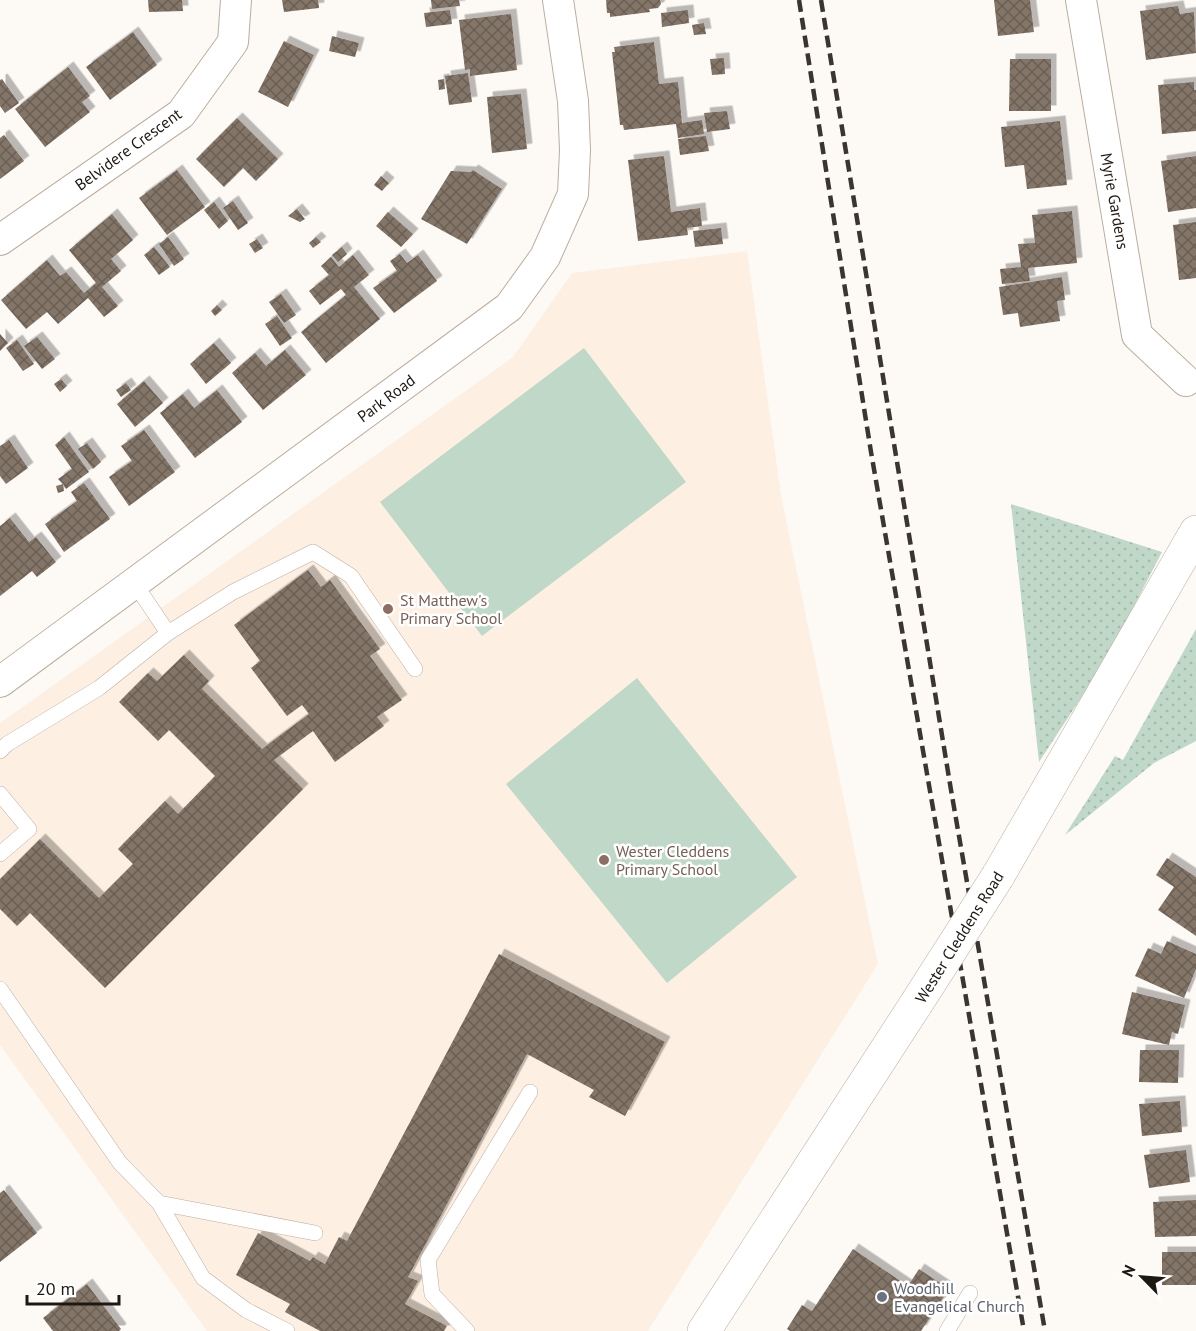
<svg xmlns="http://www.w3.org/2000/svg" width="1196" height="1331" font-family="'PT Sans',sans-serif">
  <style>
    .built { fill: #fdf0e3 }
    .grass { fill: url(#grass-dots) }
    .pitch { fill: #c0d8c7 }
    .building { fill: url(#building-cross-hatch); filter: url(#shadow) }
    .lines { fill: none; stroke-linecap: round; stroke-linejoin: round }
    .lane-casing { stroke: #bcad9f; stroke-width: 16 }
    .street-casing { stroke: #bcad9f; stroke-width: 32 }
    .secondary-casing { stroke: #bcad9f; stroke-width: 34 }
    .lane { stroke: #fff; stroke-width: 15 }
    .street { stroke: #fff; stroke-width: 30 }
    .secondary { stroke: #fff; stroke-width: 33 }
    .rail { stroke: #3a3530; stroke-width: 4.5; stroke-dasharray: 12 6; stroke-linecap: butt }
    .secondary-bridge-casing { stroke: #bcad9f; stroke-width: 34; stroke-linecap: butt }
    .secondary-bridge { stroke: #fff; stroke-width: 33 }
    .education-dot { fill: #8d6e63; stroke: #fff; stroke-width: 2 }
    .worship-dot { fill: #6b7280; stroke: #fff; stroke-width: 2 }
    .labels { text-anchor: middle; stroke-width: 5; stroke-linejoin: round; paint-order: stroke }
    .street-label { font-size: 16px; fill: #1e1813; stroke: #fff }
    .education-label { font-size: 16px; fill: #785e54; stroke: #fff; text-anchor: start }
    .worship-label { font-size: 16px; fill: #5b616d; stroke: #fff; text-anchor: start }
  </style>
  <defs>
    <pattern id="grass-dots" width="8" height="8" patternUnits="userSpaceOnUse" patternTransform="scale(1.5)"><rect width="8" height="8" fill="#c0d8c7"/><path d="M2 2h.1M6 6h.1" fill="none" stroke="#a5b9aa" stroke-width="1.8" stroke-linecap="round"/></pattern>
    <pattern id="building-cross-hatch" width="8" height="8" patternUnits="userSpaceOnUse" patternTransform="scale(1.5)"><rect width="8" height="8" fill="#837567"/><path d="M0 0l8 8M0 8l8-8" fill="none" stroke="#6b5f54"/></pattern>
    <filter id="shadow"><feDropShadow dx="5.5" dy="-5.5" stdDeviation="0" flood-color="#0004"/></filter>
  </defs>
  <rect width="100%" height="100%" fill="#fdfaf6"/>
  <!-- built -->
  <path class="built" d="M747,251l34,244 97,469 -230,367h-441l-207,-286v-322l513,-366 59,-84z"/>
  <!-- grass -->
  <path class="grass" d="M1011,504l151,48 -55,106 -68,104z
    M1196,629v112l-42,22 -89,72 50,-79 8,4z"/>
  <!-- pitch -->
  <path class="pitch" d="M584,348l102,134 -204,154 -102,-134z
    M637,678l160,199 -130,106 -161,-199z"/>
  <!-- building -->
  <path class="building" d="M148,0h34l1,11 -34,1z
    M282,0h36l1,8 -35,4z
    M431,0h28l1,6 -28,3z
    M606,0h54l1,4 -3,4 -9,1 1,3 -40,5v-4h-3z
    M994,0h36l4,32 -36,4z
    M1178,6l2,8 14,-2 2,41 -50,7 -6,-49z
    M450,10l2,14 -26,3 -2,-14z
    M688,10l1,13 -27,4 -1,-14z
    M511,14l6,56 -47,6v-7l-5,1 -6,-50z
    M704,23l2,11 -12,1 -2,-10z
    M133,32l24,33 -47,35 -24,-33z
    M332,36l27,7 -4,14 -26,-6z
    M284,41l30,14 -26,52 -30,-15z
    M654,42l5,42 19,-2 4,41 20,-3 2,14 -26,4 -2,-14 -52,6 -1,-5h-3l-8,-73h3l-1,-5z
    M724,58l1,16 -13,1 -2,-16z
    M1010,59h41v52h-42z
    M68,67l22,29 -8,6 8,10 -45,35 -30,-38z
    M468,73l4,29 -23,3 -4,-29z
    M2,79l17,24 -14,10 -5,-7v-26z
    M444,79l1,10 -6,1 -1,-10z
    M1194,82v8h2v41l-34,3 -4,-49z
    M521,94l6,55 -35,4 -5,-56z
    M727,111l3,18 -23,3 -3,-19z
    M237,118l41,41 -22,22 -13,-13 -19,19 -28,-28z
    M1060,121l7,64 -40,4 -3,-24 -19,2 -4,-40z
    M4,135l20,26 -24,18v-41z
    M706,136l3,15 -29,4 -2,-16z
    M664,156l7,56 29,-4 2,18 -15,2 1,7 -50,6 -10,-81z
    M1196,156v52l-28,4 -7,-51z
    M177,170l28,37 -38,28 -28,-37z
    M473,170l29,19 -35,55 -46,-25 30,-48 20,1z
    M381,176l8,7 -7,8 -8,-6z
    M233,201l15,22 -10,7 -15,-22z
    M214,202l14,19 -9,8 -15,-19z
    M297,209l8,10 -5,3 -12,-6z
    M1072,211l5,52 -49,5 2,13 -28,3 -2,-15 21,-2 -3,-23 17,-1 -3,-28z
    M388,212l25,22 -12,13 -25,-21z
    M112,214l21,26 -22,19 10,12 -19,16 16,19 -14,11 -16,-19 -30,26 -11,-12 -21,17 -25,-29 46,-40 13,16 6,-4 18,21 12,-10 -27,-33z
    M1196,222v56l-17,2 -6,-55z
    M721,228l2,16 -28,3 -2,-16z
    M168,237l16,22 -10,7 -15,-22z
    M316,237l5,5 -8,6 -4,-5z
    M257,239l6,9 -8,5 -6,-9z
    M154,247l16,20 -11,8 -15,-20z
    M342,247l5,7 -9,8 -6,-7z
    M400,254l7,9 11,-8 19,26 -43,32 -21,-25 24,-17 -7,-10z
    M353,255l16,20 -15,12 26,32 -54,44 -25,-31 45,-37 -5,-6 -21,16 -11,-14 20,-16 -8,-9 10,-9 8,10z
    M1062,277l3,23 -8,1 3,20 -40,6 -2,-14 -15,2 -4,-28z
    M281,294l15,21 -12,8 -15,-21z
    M217,305l5,5 -7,6 -4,-5z
    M277,316l15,22 -12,8 -15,-22z
    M0,334l8,9 -8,8z
    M37,337l18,22 -13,10 -18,-23z
    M17,340l17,24 -11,7 -17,-23z
    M214,343l17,20 -25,21 -16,-20z
    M285,350l21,25 -43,35 -31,-37 23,-20 11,13z
    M61,379l6,7 -7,6 -6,-8z
    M144,381l19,22 -28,24 -18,-23z
    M126,383l5,7 -10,7 -5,-7z
    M217,390l25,32 -47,36 -35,-45 23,-19 11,14z
    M144,430l31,42 -46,34 -20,-29 23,-16 -11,-15z
    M64,437l25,35 -23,17 -3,-5 1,7 -6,2 -2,-7 7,-2 -5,-5 14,-10 -17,-24z
    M9,440l19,28 -22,16 -6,-8v-30z
    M87,443l14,19 -8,7 -15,-20z
    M84,483l26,36 -46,33 -19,-28 32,-23 -6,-9z
    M10,518l19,24 7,-5 20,25 -19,15 -5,-6 -32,25v-70z
    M308,570l13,17 9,-7 50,69 -10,7 32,44 -25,17 7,9 -49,36 -22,-31 -39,29 29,29 -198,199 -75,-75 -13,13 -17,-17v-30l40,-40 59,59 34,-34 -15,-15 47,-48 13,13 37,-38 -46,-46 -11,11 -39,-39 29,-29 9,8 27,-26 25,26 -7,8 60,60 47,-35 -7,-9 -15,11 -36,-48 9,-7 -26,-36z
    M1167,858l29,19v59l-38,-26 16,-23 -18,-12z
    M1167,941l29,13v15l-12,29 -49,-22 13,-28 13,6z
    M499,954l166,88 -40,74 -36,-19 5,-7 -67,-36 -119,223 10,4 -13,23 42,22 -3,5h-124l-35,-19 5,-8 -54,-29 22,-42 52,28 3,-4 12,7 14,-27 8,4z
    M1132,992l53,13 -7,29 -6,-2 -3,13 -47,-11z
    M1140,1050h39l-1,33 -39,-1z
    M1180,1101l2,31 -40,4 -3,-32z
    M1186,1150l4,32 -41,6 -5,-33z
    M4,1190l33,43 -37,29v-69z
    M1196,1200v36l-41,1 -2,-35z
    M853,1249l55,37 11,-17 30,20 -28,42h-131l-3,-2 15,-24 10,6z
    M1162,1252h34v33h-34z
    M87,1284l34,45 -2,2h-66l-10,-13z"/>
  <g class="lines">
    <!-- lane casing -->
    <g class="lane-casing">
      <path id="lane" d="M168,633l65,-41 80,-40 38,24 64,93
        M0,751l7,-7 92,-56 69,-55 -33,-49
        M0,794l29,35 -29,25
        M0,989l120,174 39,40 156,30
        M159,1203l44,75 43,32 41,21
        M467,1331l-35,-37 -4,-34 102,-168
        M947,1331l23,-38"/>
    </g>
    <!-- street casing -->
    <g class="street-casing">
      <path id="street" d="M1081,0l56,335 49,46
        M0,240l181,-126 52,-72 3,-42
        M0,682l509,-375 36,-50 28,-63 2,-44 -2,-49 -15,-101"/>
    </g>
    <!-- secondary casing -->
    <g class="secondary-casing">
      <path id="secondary" d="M998,876l198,-344
        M704,1331l212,-327"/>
    </g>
    <!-- lane -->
    <use href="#lane" class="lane"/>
    <!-- street -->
    <use href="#street" class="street"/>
    <!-- secondary -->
    <use href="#secondary" class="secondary"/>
    <!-- rail -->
    <path class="rail" d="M799,0l72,452 153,879
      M821,0l130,790 94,541"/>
    <!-- secondary-bridge casing -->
    <g class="secondary-bridge-casing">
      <path id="secondary-bridge" d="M916,1004l82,-128"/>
    </g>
    <!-- secondary-bridge -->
    <use href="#secondary-bridge" class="secondary-bridge"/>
  </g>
  <!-- markers -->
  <g class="education-dot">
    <circle cx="388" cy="609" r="6"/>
    <circle cx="604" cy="860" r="6"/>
  </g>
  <circle class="worship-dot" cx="882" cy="1297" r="6"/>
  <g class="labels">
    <!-- street labels -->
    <g class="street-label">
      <text transform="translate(128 149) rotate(-36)" y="6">Belvidere Crescent</text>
      <text transform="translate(1115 201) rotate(80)" y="6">Myrie Gardens</text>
      <text transform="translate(386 398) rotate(-37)" y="6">Park Road</text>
      <text transform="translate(959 937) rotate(-58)" y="6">Wester Cleddens Road</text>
    </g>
    <!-- education labels -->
    <g class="education-label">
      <text x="400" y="606">St Matthew's<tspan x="400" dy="18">Primary School</tspan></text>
      <text x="616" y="857">Wester Cleddens<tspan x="616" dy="18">Primary School</tspan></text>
    </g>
    <!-- worship labels -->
    <g class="worship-label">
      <text x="894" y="1294">Woodhill<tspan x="894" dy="18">Evangelical Church</tspan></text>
    </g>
  </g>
  <!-- north arrow -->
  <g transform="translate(1142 1277) rotate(295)" stroke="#ffffff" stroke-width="4.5" paint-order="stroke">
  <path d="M0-4.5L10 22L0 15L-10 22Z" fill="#1e1813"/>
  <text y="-9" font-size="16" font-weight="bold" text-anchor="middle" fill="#1e1813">N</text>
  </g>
  <!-- scale -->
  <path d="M27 1295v9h92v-9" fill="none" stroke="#1e1813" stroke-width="3"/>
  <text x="36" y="1295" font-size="18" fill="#1e1813" stroke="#ffffff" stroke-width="4.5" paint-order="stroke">20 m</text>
</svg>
